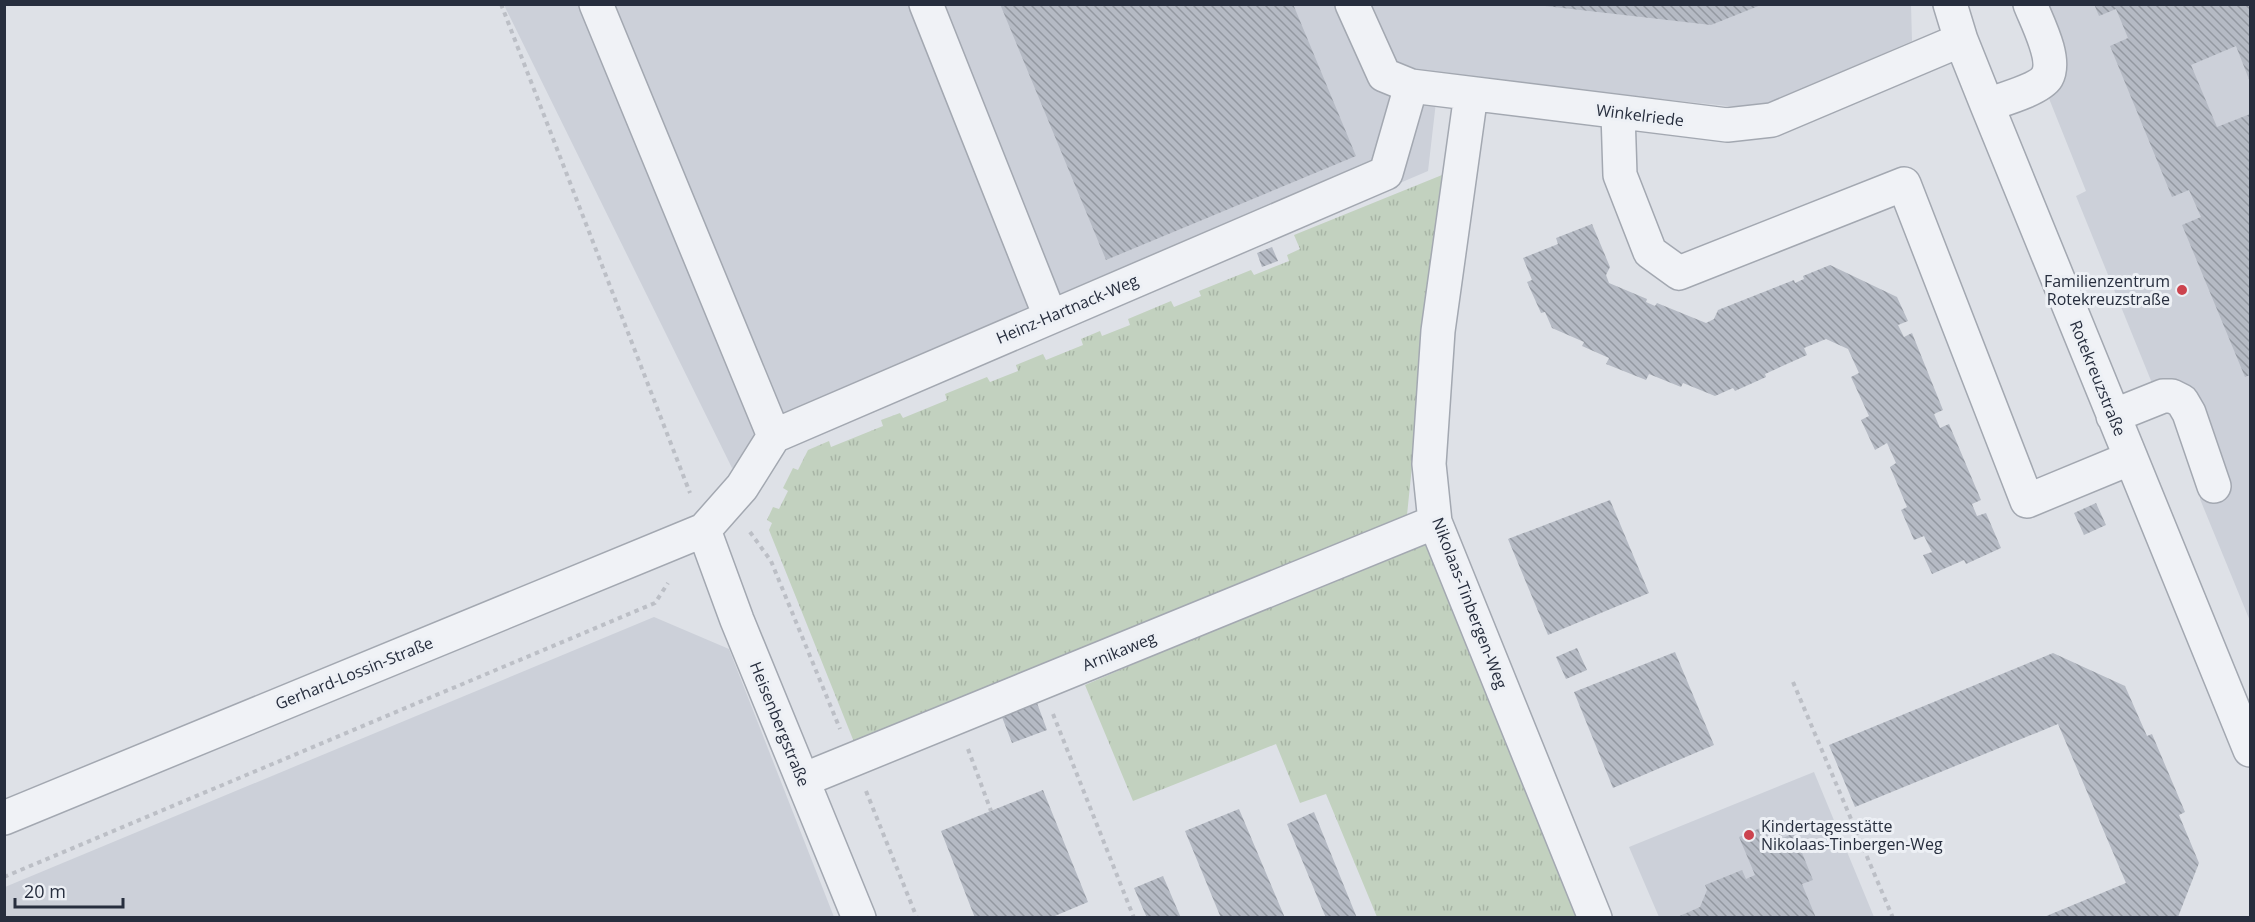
<svg xmlns="http://www.w3.org/2000/svg" width="2255" height="922" font-family="'Open Sans',sans-serif">
  <style>
    .built { fill: #ccd0d9 }
    .grass { fill: url(#grass-tufts) }
    .building { fill: url(#building-back-hatch) }
    .lines { fill: none; stroke-linecap: round; stroke-linejoin: round }
    .minor-casing { stroke: #a3a8b1; stroke-width: 36 }
    .path { stroke: #bcbfc6; stroke-width: 4; stroke-dasharray: 4.5 4.5; stroke-linecap: butt }
    .minor { stroke: #f0f2f6; stroke-width: 33 }
    .poi-dot { fill: #cc434e; stroke: #edf0f5; stroke-width: 2 }
    .labels { text-anchor: middle; stroke-width: 6; stroke-linejoin: round; paint-order: stroke }
    .street-label { font-size: 16px; fill: #272e3e; stroke: #edf0f5 }
    .poi-label { font-size: 16px; fill: #272e3e; stroke: #edf0f5; text-anchor: end }
  </style>
  <defs>
    <pattern id="grass-tufts" width="24" height="20" patternUnits="userSpaceOnUse" patternTransform="scale(1.5)"><rect width="24" height="20" fill="#c2d1bf"/><path d="M3 7l-1-3M5 7V3M7 7l1-3M15 17l-1-3M17 17v-4M19 17l1-3" fill="none" stroke="#a7b4a5"/></pattern>
    <pattern id="building-back-hatch" width="6" height="6" patternUnits="userSpaceOnUse" patternTransform="scale(1.5)"><rect width="6" height="6" fill="#b5bac4"/><path d="M-1 5l2 2M0 0l6 6M5-1l2 2" fill="none" stroke="#9398a1"/></pattern>
  </defs>
  <rect width="100%" height="100%" fill="#dee1e7"/>
  <!-- built -->
  <path class="built" d="M1911,4l1,37 -156,68 -317,-33 -11,95 -696,297 -228,-463z
    M2044,5h206v616l-50,-122 3,-8 27,-11 -16,-48 -13,-30 -47,-14 -78,-192 10,-5 -38,-95z
    M654,617l75,32 105,268h-829v-30z
    M1814,772l60,145h-215l-30,-70z"/>
  <!-- grass -->
  <path class="grass" d="M1442,175l-35,340 -553,227 -85,-212 3,-7 -5,-3 6,-13 6,2 9,-18 -5,-3 10,-20 5,2 10,-20 21,-9 2,6 52,-21 -2,-6 19,-7 3,5 44,-18 -2,-6 42,-17 3,5 28,-11 -2,-6 27,-11 3,6 37,-15 -2,-6 19,-8 2,5 28,-11 -2,-6 43,-18 3,6 27,-11 -2,-5 52,-21 3,5 35,-14 -2,-6 13,-6 -6,-14z
    M1424,539l154,378h-201l-51,-123 -26,9 -24,-59 -143,57 -48,-116z"/>
  <!-- building -->
  <path class="building" d="M1000,4h293l63,152 -250,104z
    M1528,4h233v1l-50,20z
    M2094,4h156v78l-14,-36 -45,19 26,62 33,-13v261l-5,2 -63,-152 19,-8 -12,-27 -17,7 -62,-151 18,-8 -12,-29 -17,7z
    M1592,224l18,43 -4,8 3,8 38,16 -1,3 9,4 2,-3 49,20 8,-4 4,-9 76,-30 1,3 9,-4 -1,-3 27,-11 67,32 11,24 -10,4 6,12 8,-4 31,77 -9,4 6,14 9,-4 32,76 -9,4 5,12 9,-3 15,35 -35,16 -2,-4 -32,14 -9,-19 9,-3 -8,-16 -10,4 -13,-30 6,-3 -17,-40 6,-4 -9,-20 -12,7 -14,-30 8,-4 -18,-39 8,-4 -11,-24 -22,-10 -22,9 3,7 -42,19 1,3 -31,14 -2,-3 -18,8 -32,-13 -2,4 -32,-13 -3,6 -40,-16 3,-6 -27,-12 2,-4 -32,-14 -7,-16 -4,1 -14,-31 5,-2 -9,-22 35,-14 -2,-6z
    M1272,247l6,14 -16,6 -5,-14z
    M1610,500l39,93 -101,42 -40,-96z
    M2096,503l10,22 -22,10 -10,-22z
    M1577,648l10,22 -21,9 -10,-22z
    M1675,652l39,93 -101,43 -39,-96z
    M2053,653l72,33 22,50 5,-2 33,78 -6,3 20,48 -21,54h-134l82,-34 -68,-159 -203,83 -26,-62z
    M1037,703l10,27 -35,13 -10,-26z
    M1043,790l45,112 -38,16h-75l-34,-87z
    M1239,809l46,109h-64l-36,-87z
    M1314,812l43,106h-31l-39,-94z
    M1777,821l6,17 11,-5 19,47 -11,4 14,34h-141l25,-11 7,-17 -2,-5 37,-15 4,9 9,-4 -16,-38z
    M1163,876l18,42h-34l-13,-30z"/>
  <g class="lines">
    <!-- minor casing -->
    <g class="minor-casing">
      <path id="minor" d="M596,4l178,432
        M926,4l124,312
        M1352,4l32,71 27,11 316,39 45,-5 189,-80
        M1950,4l11,36 26,65 263,645
        M1471,94l-33,237 -9,133 6,58 160,396
        M1987,105c14,-5 53,-16 60,-28 10,-18 -10,-55 -17,-73
        M1618,113l2,62 30,77 29,21 225,-89 123,317 104,-43
        M2113,416l50,-20h9l10,5 7,12 25,73
        M704,530l33,90 122,298
        M803,780l632,-258
        M4,818l700,-288 38,-43 32,-51 612,-263 25,-87"/>
    </g>
    <!-- path -->
    <path class="path" d="M501,4l189,489
      M750,532l21,29 69,168
      M1793,682l100,236
      M1053,714l81,204
      M968,749l23,62
      M866,791l51,127
      M4,877l651,-274 13,-20"/>
    <!-- minor -->
    <use href="#minor" class="minor"/>
  </g>
  <!-- markers -->
  <g class="poi-dot">
    <circle cx="2182" cy="290" r="6"/>
    <circle cx="1749" cy="835" r="6"/>
  </g>
  <g class="labels">
    <!-- street labels -->
    <g class="street-label">
      <text transform="translate(1640 115) rotate(7)" y="6">Winkelriede</text>
      <text transform="translate(1067 309) rotate(-23)" y="6">Heinz-Hartnack-Weg</text>
      <text transform="translate(2098 378) rotate(68)" y="6">Rotekreuzstraße</text>
      <text transform="translate(1470 603) rotate(69)" y="6">Nikolaas-Tinbergen-Weg</text>
      <text transform="translate(1119 651) rotate(-22)" y="6">Arnikaweg</text>
      <text transform="translate(354 673) rotate(-22)" y="6">Gerhard-Lossin-Straße</text>
      <text transform="translate(780 724) rotate(68)" y="6">Heisenbergstraße</text>
    </g>
    <!-- poi labels -->
    <g class="poi-label">
      <text x="2170" y="287">Familienzentrum<tspan x="2170" dy="18">Rotekreuzstraße</tspan></text>
      <text x="1761" y="832" text-anchor="start">Kindertagesstätte<tspan x="1761" dy="18">Nikolaas-Tinbergen-Weg</tspan></text>
    </g>
  </g>
  <!-- border -->
  <rect width="2255" height="922" fill="none" stroke="#272e3e" stroke-width="12"/>
  <!-- scale -->
  <path d="M15 898v9h108v-9" fill="none" stroke="#272e3e" stroke-width="3"/>
  <text x="24" y="898" font-size="18" fill="#272e3e" stroke="#edf0f5" stroke-width="4.5" paint-order="stroke">20 m</text>
</svg>
